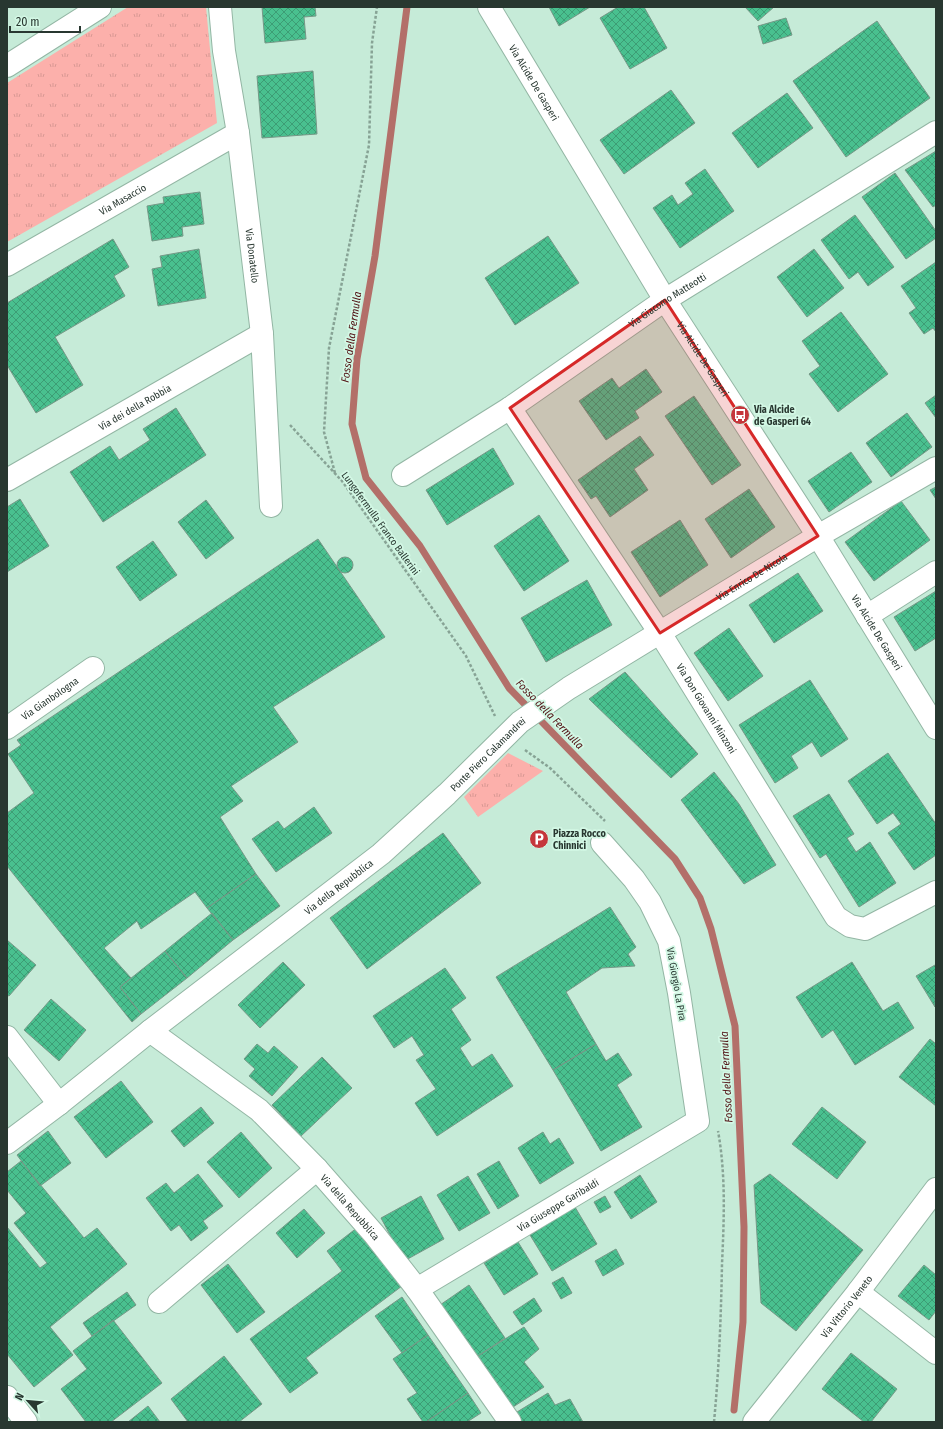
<svg xmlns="http://www.w3.org/2000/svg" width="943" height="1429" font-family="'Fira Sans Condensed',sans-serif">
  <style>
    .grass { fill: url(#grass-tufts) }
    .lines { fill: none; stroke-linecap: round; stroke-linejoin: round }
    .stream { stroke: #b36f69; stroke-width: 7 }
    .building { fill: url(#building-cross-hatch); stroke: #769887 }
    .minor-casing { stroke: #93b6a4; stroke-width: 24 }
    .tertiary-casing { stroke: #93b6a4; stroke-width: 24 }
    .path { stroke: #87a395; stroke-width: 2.5; stroke-dasharray: 3 2; stroke-linecap: butt }
    .minor { stroke: #fff; stroke-width: 22 }
    .tertiary { stroke: #fff; stroke-width: 22 }
    .marked { fill: #d62828; fill-opacity: 0.2; stroke: #d62828; stroke-width: 3; stroke-linejoin: round }
    .labels { text-anchor: middle; stroke-width: 3.5; stroke-linejoin: round; paint-order: stroke }
    .street-label { font-size: 10px; fill: #283730; stroke: #d3f8e5 }
    .poi-label { font-size: 10px; font-weight: bold; fill: #283730; stroke: #d3f8e5; text-anchor: start }
    .water-label { font-size: 11px; font-style: italic; fill: #500f12; stroke: #d3f8e5 }
  </style>
  <defs>
    <pattern id="grass-tufts" width="24" height="20" patternUnits="userSpaceOnUse"><rect width="24" height="20" fill="#fcb0ab"/><path d="M3 7l-1-3M5 7V3M7 7l1-3M15 17l-1-3M17 17v-4M19 17l1-3" fill="none" stroke="#d89893"/></pattern>
    <pattern id="building-cross-hatch" width="8" height="8" patternUnits="userSpaceOnUse"><rect width="8" height="8" fill="#49c08f"/><path d="M0 0l8 8M0 8l8-8" fill="none" stroke="#3d9d75"/></pattern>
  </defs>
  <rect width="100%" height="100%" fill="#c6ebd8"/>
  <!-- grass -->
  <path class="grass" d="M128,7h78l11,116 -210,119v-159z
    M508,753l35,18 -65,46 -14,-20z"/>
  <g class="lines">
    <!-- stream -->
    <path class="stream" d="M407,7l-32,249 -18,103 -5,65 14,54 54,68 89,142 166,171 25,39 11,31 24,97 9,201 -1,95 -9,88"/>
  </g>
  <!-- building -->
  <path class="building" d="M262,7h53l1,9 -12,1 2,22 -41,4z
    M549,7h41l-31,19z
    M618,7h26l23,41 -37,21 -30,-51z
    M745,7h29l-16,14z
    M786,18l6,17 -29,9 -5,-18z
    M877,21l53,77 -84,59 -53,-76z
    M313,71l4,63 -55,4 -5,-62z
    M671,90l24,33 -71,51 -24,-34z
    M787,93l26,35 -55,40 -26,-35z
    M936,151v54l-3,2 -28,-37z
    M705,169l29,42 -54,37 -27,-40 19,-13 6,10 15,-11 -8,-11z
    M895,173l41,58v7l-30,21 -44,-62z
    M200,192l4,32 -22,3 1,9 -31,5 -5,-35 17,-3 -1,-6z
    M855,215l39,52 -26,19 -10,-14 -9,7 -28,-39z
    M548,236l31,47 -64,42 -30,-47z
    M113,239l16,28 -15,9 11,20 -70,41 28,48 -47,28 -29,-48v-62z
    M199,249l7,49 -48,8 -6,-37 10,-2 -2,-11z
    M814,249l30,39 -37,29 -30,-40z
    M936,262v70l-3,-4 -9,6 -15,-21 7,-5 -15,-22z
    M841,312l47,62 -50,38 -29,-38 11,-8 -18,-25z
    M646,369l16,23 -27,19 4,7 -33,22 -27,-39 33,-23 7,10z
    M936,395v23l-11,-15z
    M694,396l47,69 -29,20 -47,-69z
    M176,408l30,47 -103,67 -33,-50 40,-26 9,14 31,-20 -7,-11z
    M907,413l25,34 -41,30 -25,-34z
    M640,436l14,19 -20,14 14,21 -38,27 -14,-21 -5,3 -13,-19z
    M493,448l21,36 -67,41 -21,-35z
    M851,452l21,30 -43,30 -21,-31z
    M936,487v12l-6,-9z
    M749,489l26,38 -44,31 -26,-39z
    M20,499l29,47 -42,26v-65z
    M206,500l28,38 -28,21 -28,-37z
    M901,501l29,39 -56,41 -29,-39z
    M539,515l30,46 -45,30 -30,-45z
    M680,520l28,45 -48,32 -29,-45z
    M318,539l67,98 -112,70 25,35 -67,44 12,15 -23,16 36,57 -49,34 -12,-16 -54,37 -4,-8 -33,27 27,30 -11,9 21,27 -9,8 -125,-156v-53l27,-20 -26,-39 13,-9 -4,-5z
    M153,541l24,34 -37,26 -24,-34z
    M337 565a8 8 0 1 1 16 0a8 8 0 1 1-16 0Z
    M798,573l25,38 -49,32 -25,-38z
    M587,580l25,45 -66,37 -25,-44z
    M936,591v47l-21,13 -21,-34z
    M729,628l34,48 -35,25 -34,-48z
    M625,672l73,82 -27,24 -82,-79z
    M810,680l38,59 -27,18 -9,-15 -21,14 7,12 -23,15 -36,-58z
    M888,753l48,71v31l-22,15 -26,-37 13,-9 -8,-11 -16,11 -29,-43z
    M714,772l25,32 37,61 -32,19 -63,-84z
    M829,794l25,40 -7,4 9,14 14,-10 26,41 -37,24 -33,-53 -6,4 -27,-42z
    M314,807l18,26 -56,39 -24,-33 26,-18 6,8z
    M443,833l38,50 -114,86 -37,-51z
    M256,874l24,32 -47,34 -26,-32z
    M610,907l26,40 -8,7 7,12 -33,2 -36,24 30,52 -43,26 -57,-93z
    M212,913l21,27 -46,38 -22,-27z
    M7,940l29,25 -27,31 -2,-1z
    M165,951l22,27 -46,36 -21,-27z
    M283,962l22,23 -45,43 -22,-23z
    M852,962l31,49 15,-9 16,26 -59,37 -22,-35 -11,8 -26,-41z
    M935,965l1,2 -1,40 -19,-31z
    M445,968l21,30 -15,11 20,31 -11,8 12,19 20,-13 21,32 -76,50 -22,-33 21,-14 -20,-29 8,-5 -12,-19 -18,12 -21,-32z
    M51,999l35,31 -27,31 -35,-31z
    M930,1039l6,5v62l-37,-29z
    M257,1044l11,9 6,-7 24,21 -26,29 -23,-20 6,-7 -11,-10z
    M596,1044l10,17 12,-8 14,22 -15,10 25,42 -41,24 -48,-81z
    M322,1057l30,31 -51,48 -29,-31z
    M121,1081l32,41 -47,36 -32,-41z
    M201,1107l13,16 -30,24 -13,-16z
    M822,1107l44,35 -29,37 -45,-35z
    M48,1131l23,32 -31,23 -23,-31z
    M241,1132l31,36 -33,30 -32,-36z
    M543,1132l7,12 9,-6 15,25 -34,21 -22,-36z
    M21,1161l63,77 13,-10 30,36 -77,63 23,28 -39,32 -27,-33v-127l33,41 7,-5 -33,-40 12,-10 -19,-23v-18z
    M499,1161l20,35 -21,13 -21,-35z
    M198,1174l25,32 -20,15 5,7 -17,13 -12,-16 -8,6 -25,-33 20,-15 8,10z
    M770,1174l93,76 -67,81 -35,-28 -7,-118z
    M640,1175l17,27 -26,17 -17,-27z
    M468,1176l22,37 -31,18 -22,-36z
    M421,1196l23,43 -40,22 -23,-43z
    M605,1196l6,11 -11,6 -6,-11z
    M575,1207l22,37 -45,27 -22,-36z
    M304,1209l21,24 -28,25 -21,-25z
    M358,1227l44,59 -96,72 12,15 -28,20 -40,-54 92,-68 -15,-20z
    M518,1242l20,32 -34,21 -20,-32z
    M616,1249l8,15 -21,12 -8,-15z
    M228,1264l37,48 -28,21 -36,-48z
    M924,1265l12,10v36l-7,9 -31,-24z
    M563,1277l9,16 -11,6 -9,-16z
    M469,1285l36,53 -27,18 -38,-51z
    M127,1292l9,13 -44,31 -9,-13z
    M402,1297l26,38 -26,18 -27,-37z
    M534,1298l8,13 -20,14 -9,-13z
    M113,1320l49,63 -51,39h-25l-25,-33 26,-20 -14,-18z
    M524,1327l15,22 -15,13 20,25 -31,20 -35,-51z
    M428,1335l40,58 -42,29h-3l-16,-23 10,-6 -24,-34z
    M851,1353l46,36 -26,33h-7l-42,-33z
    M224,1356l38,48 -23,18h-51l-17,-23z
    M468,1393l13,20 -14,9h-41z
    M548,1393l7,12 15,-6 13,23h-61l-5,-10z
    M148,1406l12,16h-32z"/>
  <g class="lines">
    <!-- minor casing -->
    <g class="minor-casing">
      <g id="minor">
        <path id="s1" d="M220,7l4,44 14,82 24,201 9,172"/>
        <path d="M7,66l93,-59"/>
        <path id="s2" d="M7,265l231,-132"/>
        <path id="s3" d="M510,408l150,225 176,284 14,9 15,3 71,-37"/>
        <path id="s4" d="M403,475l107,-67 155,-108 271,-168"/>
        <path id="s5" d="M7,480l255,-146"/>
        <path d="M818,536l118,-68"/>
        <path d="M867,616l69,-44"/>
        <path id="s6" d="M7,728l86,-60"/>
        <path d="M7,1037l52,67"/>
        <path id="s7" d="M417,1289l281,-168 -19,-128 -10,-52 -19,-39 -16,-23 -32,-36"/>
        <path d="M858,1292l78,61"/>
        <path d="M159,1302l158,-133"/>
      </g>
    </g>
    <!-- tertiary casing -->
    <g class="tertiary-casing">
      <g id="tertiary">
        <path id="s8" d="M489,7l176,293 153,236 118,192"/>
        <path id="s9" d="M150,1031l109,79 58,59 57,65 43,55 93,133"/>
        <path id="s10" d="M7,1143l52,-39 91,-73 231,-177 66,-60 73,-72 49,-34 249,-152"/>
        <path d="M7,1397l19,25"/>
        <path id="s11" d="M754,1422l104,-130 78,-103"/>
      </g>
    </g>
    <!-- path -->
    <path class="path" d="M290,425l52,56 49,69 75,106 29,60
      M335,473l-11,-41 5,-84 40,-203 3,-102 5,-36
      M525,750l25,18 55,53
      M714,1422c5,-53 7,-105 8,-158 2,-44 4,-89 -4,-133"/>
    <!-- minor -->
    <use href="#minor" class="minor"/>
    <!-- tertiary -->
    <use href="#tertiary" class="tertiary"/>
  </g>
  <!-- marked area -->
  <path class="marked" d="M665,300l153,236 -158,97 -150,-225z"/>
  <!-- icons -->
  <defs>
    <g id="bus-disc" transform="scale(1)"><circle r="9.5" fill="#c5363b" stroke="#d3f8e5"/><path d="M-5-6H5V4H4V6H2V4H-2V6H-4V4H-5ZM-3.5-4V0h7V-4ZM-3.5 1.2v1.5H-2V1.2ZM2 1.2v1.5H3.5V1.2Z" fill="#fff"/></g>
    <g id="parking-disc" transform="scale(1)"><circle r="9.5" fill="#c5363b" stroke="#d3f8e5"/><path d="M-3.5-5.5H1a3.5 3.5 0 0 1 0 7H-1V5.5H-3.5ZM-1-3.4V-.6H.8a1.4 1.4 0 0 0 0-2.8Z" fill="#fff"/></g>
  </defs>
  <g fill-rule="evenodd">
    <use href="#bus-disc" x="740" y="415"/>
    <use href="#parking-disc" x="539" y="839"/>
  </g>
  <g class="labels">
    <!-- street labels -->
    <g class="street-label">
      <text dy="4" stroke="none"><textPath href="#s8" startOffset="88">Via Alcide De Gasperi</textPath></text>
      <text dy="4" stroke="none"><textPath href="#s2" startOffset="133">Via Masaccio</textPath></text>
      <text dy="4" stroke="none"><textPath href="#s1" startOffset="251">Via Donatello</textPath></text>
      <text dy="4" stroke="none"><textPath href="#s4" startOffset="317">Via Giacomo Matteotti</textPath></text>
      <text dy="4" stroke="none"><textPath href="#s8" startOffset="412">Via Alcide De Gasperi</textPath></text>
      <text dy="4" stroke="none"><textPath href="#s5" startOffset="147">Via dei della Robbia</textPath></text>
      <text transform="translate(381 523) rotate(54)" y="4">Lungofermulla Franco Ballerini</text>
      <text dy="4" stroke="none"><textPath href="#s10" startOffset="938">Via Enrico De Nicola</textPath></text>
      <text dy="4" stroke="none"><textPath href="#s8" startOffset="736">Via Alcide De Gasperi</textPath></text>
      <text dy="4" stroke="none"><textPath href="#s6" startOffset="52">Via Gianbologna</textPath></text>
      <text dy="4" stroke="none"><textPath href="#s3" startOffset="359">Via Don Giovanni Minzoni</textPath></text>
      <text dy="4" stroke="none"><textPath href="#s10" startOffset="619">Ponte Piero Calamandrei</textPath></text>
      <text dy="4" stroke="none"><textPath href="#s10" startOffset="419">Via della Repubblica</textPath></text>
      <text transform="translate(677 984) rotate(80)" y="4">Via Giorgio La Pira</text>
      <text dy="4" stroke="none"><textPath href="#s7" startOffset="164">Via Giuseppe Garibaldi</textPath></text>
      <text dy="4" stroke="none"><textPath href="#s9" startOffset="268">Via della Repubblica</textPath></text>
      <text dy="4" stroke="none"><textPath href="#s11" startOffset="148">Via Vittorio Veneto</textPath></text>
    </g>
    <!-- poi labels -->
    <g class="poi-label">
      <text x="754" y="413">Via Alcide<tspan x="754" dy="12">de Gasperi 64</tspan></text>
      <text x="553" y="837">Piazza Rocco<tspan x="553" dy="12">Chinnici</tspan></text>
    </g>
    <!-- water labels -->
    <g class="water-label">
      <text transform="translate(351 337) rotate(-82)" y="4">Fosso della Fermulla</text>
      <text transform="translate(550 714) rotate(46)" y="4">Fosso della Fermulla</text>
      <text transform="translate(726 1077) rotate(-93)" y="4">Fosso della Fermulla</text>
    </g>
  </g>
  <!-- border -->
  <rect width="943" height="1429" fill="none" stroke="#283730" stroke-width="16"/>
  <!-- north arrow -->
  <g transform="translate(28 1401) rotate(297)" stroke="#d3f8e5" stroke-width="3" paint-order="stroke">
  <path d="M0-3L7 15L0 10L-7 15Z" fill="#283730"/>
  <text y="-6" font-size="11" font-weight="bold" text-anchor="middle" fill="#283730">N</text>
  </g>
  <!-- scale -->
  <path d="M10 26v6h70v-6" fill="none" stroke="#283730" stroke-width="2"/>
  <text x="16" y="26" font-size="12" fill="#283730" stroke="#d3f8e5" stroke-width="3" paint-order="stroke">20 m</text>
</svg>
